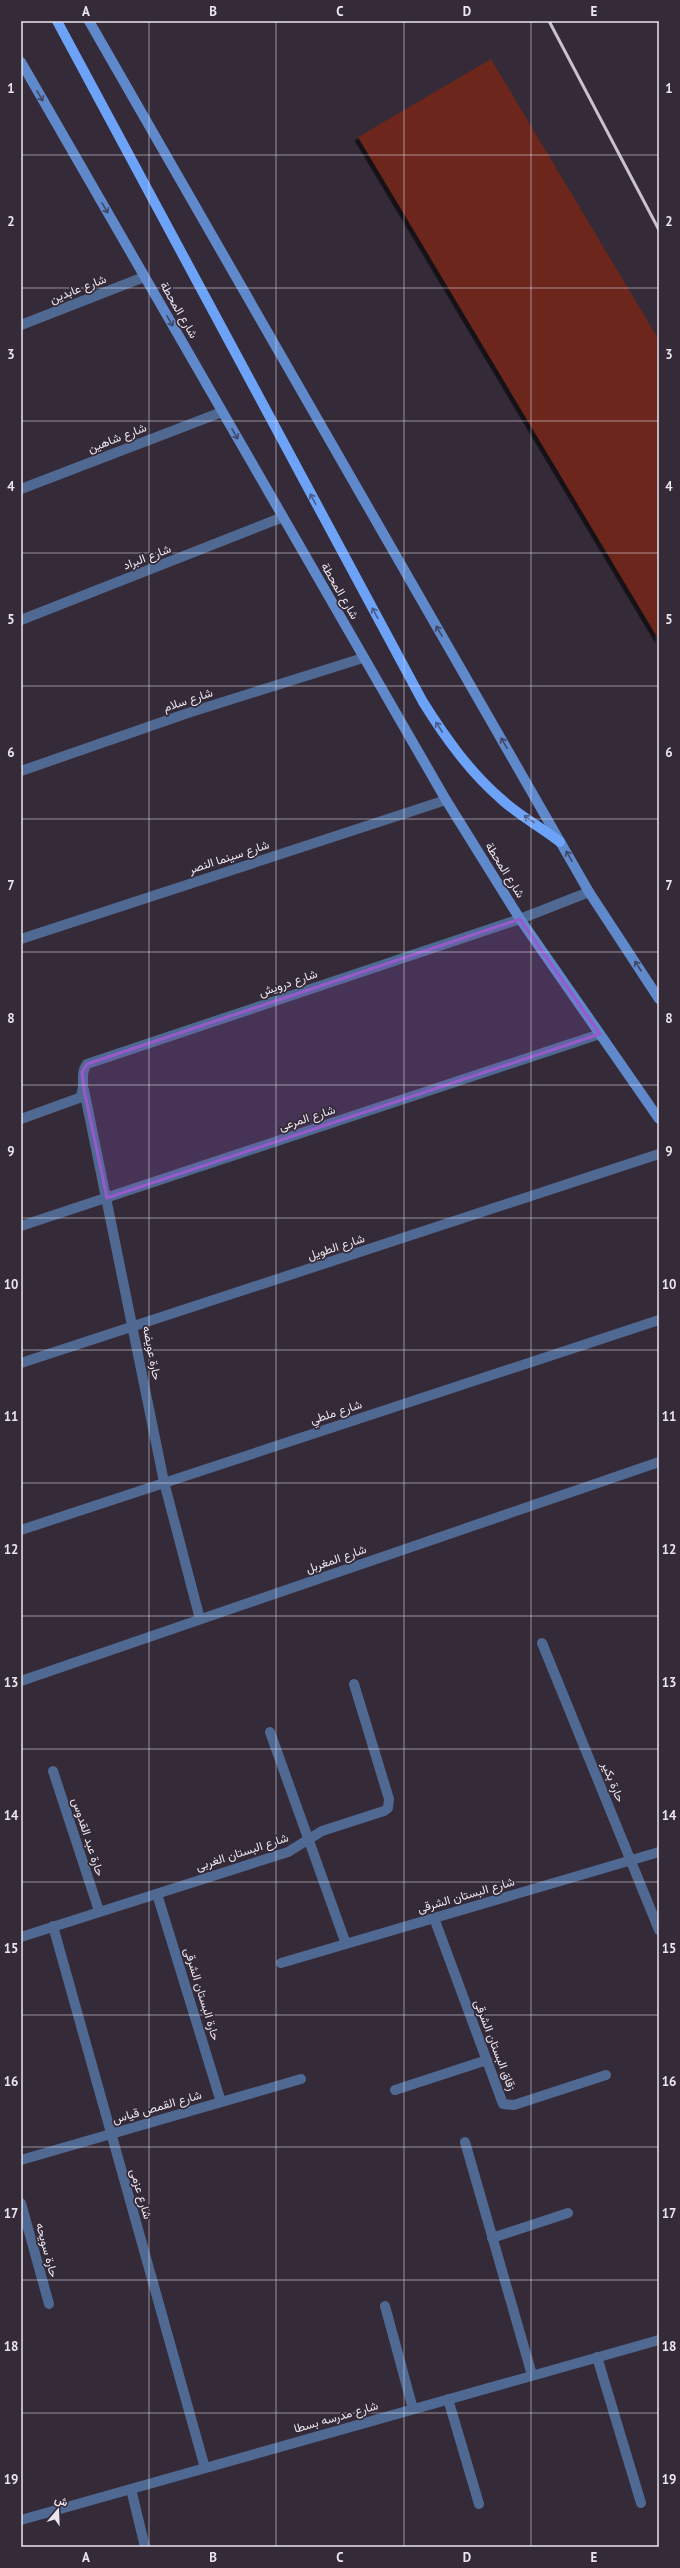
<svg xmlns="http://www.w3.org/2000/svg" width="680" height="2568" font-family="'PT Sans',Vazirmatn,sans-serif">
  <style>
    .building { fill: #6c261a; filter: url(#shadow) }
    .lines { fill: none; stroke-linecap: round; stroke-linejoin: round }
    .street { stroke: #4f6993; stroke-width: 10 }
    .secondary { stroke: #6089cc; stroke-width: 10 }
    .primary { stroke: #6ca2f7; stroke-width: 10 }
    .rail { stroke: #c9c2cc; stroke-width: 3 }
    .oneway { stroke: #414664 }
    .oneway2 { stroke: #4a5a84 }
    .marked { fill: #975acb; fill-opacity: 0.2; stroke: #975acb; stroke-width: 3; stroke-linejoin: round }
    .grid { fill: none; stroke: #ebe5ee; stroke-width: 1; stroke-opacity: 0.55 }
    .labels { text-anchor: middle; stroke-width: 3.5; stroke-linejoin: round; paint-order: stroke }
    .street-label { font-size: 12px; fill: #ebe5ee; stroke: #342a38 }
    .neatline { fill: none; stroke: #ebe5ee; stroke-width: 1.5 }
    .grid-label { font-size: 13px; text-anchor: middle; font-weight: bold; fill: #ebe5ee }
  </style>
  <defs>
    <filter id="shadow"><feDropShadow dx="-3.5" dy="3.5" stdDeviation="0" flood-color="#0009"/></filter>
  </defs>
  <rect width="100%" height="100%" fill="#342a38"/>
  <!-- building -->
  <path class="building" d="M491,59l168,281v300l-301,-503z"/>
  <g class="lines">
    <!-- street -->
    <path class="street" d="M21,325l123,-48
      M21,489l201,-77
      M21,620l262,-103
      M21,771l167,-58 175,-55
      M21,939l425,-139
      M84,1090l80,392 36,137
      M21,1119l58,-21c9,-10 -1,-23 8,-34l433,-145 69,-27
      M21,1226l579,-192
      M21,1363l638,-209
      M21,1530l638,-210
      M542,1643l117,287
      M21,1681l638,-219
      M270,1732l76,212
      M53,1771l46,140
      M157,1894l64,208
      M434,1918l69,186 11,1 92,-30
      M53,1926l152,542
      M21,1937l267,-85 34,-21 62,-20 4,-3 1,-9 -35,-115
      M281,1963l378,-111
      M395,2090l92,-30
      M465,2142l67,233
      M21,2160l280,-81
      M21,2203l28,101
      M492,2238l76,-25
      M385,2306l28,103
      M597,2357l44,146
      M448,2399l31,105
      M131,2489l14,58
      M21,2520l638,-180"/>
    <!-- secondary -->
    <path class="secondary" d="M89,21l500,871 70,107
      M21,62l425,738 74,119 139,200"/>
    <!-- primary -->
    <path class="primary" d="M57,21l366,681c22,35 46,69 77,96 18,17 41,29 60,44"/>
    <!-- rail -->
    <path class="rail" d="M549,21l110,209"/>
  </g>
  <!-- one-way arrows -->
  <defs><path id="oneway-shaft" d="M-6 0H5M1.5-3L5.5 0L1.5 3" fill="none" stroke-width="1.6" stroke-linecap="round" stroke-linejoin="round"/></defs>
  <g class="oneway">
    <use href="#oneway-shaft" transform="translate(40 96) rotate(60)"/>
    <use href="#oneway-shaft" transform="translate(105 208) rotate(60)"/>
    <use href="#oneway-shaft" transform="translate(170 321) rotate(60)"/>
    <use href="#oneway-shaft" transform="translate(235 434) rotate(60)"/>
    <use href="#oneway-shaft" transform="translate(439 631) rotate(-120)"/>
    <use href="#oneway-shaft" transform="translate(504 743) rotate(-120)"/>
    <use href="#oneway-shaft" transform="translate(569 856) rotate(-120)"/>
    <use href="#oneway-shaft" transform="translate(638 966) rotate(-123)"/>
  </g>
  <g class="oneway2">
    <use href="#oneway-shaft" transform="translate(313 499) rotate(-118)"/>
    <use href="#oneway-shaft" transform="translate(375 613) rotate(-118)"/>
    <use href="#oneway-shaft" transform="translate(439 727) rotate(-123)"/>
    <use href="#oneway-shaft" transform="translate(529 819) rotate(-145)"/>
  </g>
  <!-- marked area -->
  <path class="marked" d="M520,919l80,115 -493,164 -23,-108 -2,-18 5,-8z"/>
  <!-- grid -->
  <path class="grid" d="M149,21v2526M276,21v2526M404,21v2526M531,21v2526M21,155h638M21,288h638M21,421h638M21,553h638M21,686h638M21,819h638M21,952h638M21,1085h638M21,1218h638M21,1350h638M21,1483h638M21,1616h638M21,1749h638M21,1882h638M21,2015h638M21,2147h638M21,2280h638M21,2413h638"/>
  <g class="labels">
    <!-- street labels -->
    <g class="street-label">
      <text transform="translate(78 289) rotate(-21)" y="4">شارع عابدين</text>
      <text transform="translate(179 310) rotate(60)" y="4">شارع المحطة</text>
      <text transform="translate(117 438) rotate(-21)" y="4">شارع شاهين</text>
      <text transform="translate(147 557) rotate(-21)" y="4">شارع البراد</text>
      <text transform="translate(340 591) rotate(60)" y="4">شارع المحطة</text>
      <text transform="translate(188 700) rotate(-18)" y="4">شارع سلام</text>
      <text transform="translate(229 857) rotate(-18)" y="4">شارع سينما النصر</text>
      <text transform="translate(505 870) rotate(58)" y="4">شارع المحطة</text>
      <text transform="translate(288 983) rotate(-19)" y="4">شارع درويش</text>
      <text transform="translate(307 1118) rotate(-18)" y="4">شارع المرعى</text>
      <text transform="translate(336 1247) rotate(-18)" y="4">شارع الطويل</text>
      <text transform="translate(152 1353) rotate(79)" y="4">حارة عويضه</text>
      <text transform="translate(336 1412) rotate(-18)" y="4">شارع ملطي</text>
      <text transform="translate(336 1559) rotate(-19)" y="4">شارع المغربل</text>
      <text transform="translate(613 1782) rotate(68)" y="4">حارة بكير</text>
      <text transform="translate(88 1837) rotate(72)" y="4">حارة عبد القدوس</text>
      <text transform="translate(242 1852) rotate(-18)" y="4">شارع البستان الغربى</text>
      <text transform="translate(466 1895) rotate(-16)" y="4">شارع البستان الشرقى</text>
      <text transform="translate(202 1994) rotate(73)" y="4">حارة البستان الشرقى</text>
      <text transform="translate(495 2045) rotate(69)" y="4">زقاق البستان الشرقى</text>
      <text transform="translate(157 2107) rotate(-16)" y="4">شارع القمص قياس</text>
      <text transform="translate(141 2194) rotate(74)" y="4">شارع عزمى</text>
      <text transform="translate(47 2250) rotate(75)" y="4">حارة سويحه</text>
      <text transform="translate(336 2417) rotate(-16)" y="4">شارع مدرسه بسطا</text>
    </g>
  </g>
  <!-- border -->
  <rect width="680" height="2568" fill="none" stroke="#342a38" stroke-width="44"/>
  <!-- north arrow -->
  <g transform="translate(58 2510) rotate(19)" stroke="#342a38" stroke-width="3" paint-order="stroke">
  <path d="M0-3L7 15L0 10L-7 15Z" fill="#ebe5ee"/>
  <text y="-6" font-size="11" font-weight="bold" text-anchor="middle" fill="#ebe5ee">ش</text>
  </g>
  <rect x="22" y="22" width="636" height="2524" class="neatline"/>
  <g class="grid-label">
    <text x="86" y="16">A</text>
    <text x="213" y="16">B</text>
    <text x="340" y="16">C</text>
    <text x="467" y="16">D</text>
    <text x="594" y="16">E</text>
    <text x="11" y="93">1</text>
    <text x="669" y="93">1</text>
    <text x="11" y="226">2</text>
    <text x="669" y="226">2</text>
    <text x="11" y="359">3</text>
    <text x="669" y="359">3</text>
    <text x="11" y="491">4</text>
    <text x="669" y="491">4</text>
    <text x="11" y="624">5</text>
    <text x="669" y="624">5</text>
    <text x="11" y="757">6</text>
    <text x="669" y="757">6</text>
    <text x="11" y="890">7</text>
    <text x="669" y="890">7</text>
    <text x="11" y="1023">8</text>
    <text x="669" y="1023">8</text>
    <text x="11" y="1156">9</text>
    <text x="669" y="1156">9</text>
    <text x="11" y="1289">10</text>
    <text x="669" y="1289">10</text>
    <text x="11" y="1421">11</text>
    <text x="669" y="1421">11</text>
    <text x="11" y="1554">12</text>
    <text x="669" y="1554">12</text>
    <text x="11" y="1687">13</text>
    <text x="669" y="1687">13</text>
    <text x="11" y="1820">14</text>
    <text x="669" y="1820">14</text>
    <text x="11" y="1953">15</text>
    <text x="669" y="1953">15</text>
    <text x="11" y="2086">16</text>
    <text x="669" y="2086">16</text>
    <text x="11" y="2218">17</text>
    <text x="669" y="2218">17</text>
    <text x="11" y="2351">18</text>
    <text x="669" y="2351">18</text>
    <text x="11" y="2484">19</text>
    <text x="669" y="2484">19</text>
    <text x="86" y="2562">A</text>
    <text x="213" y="2562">B</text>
    <text x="340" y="2562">C</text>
    <text x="467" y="2562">D</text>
    <text x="594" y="2562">E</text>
  </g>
</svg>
